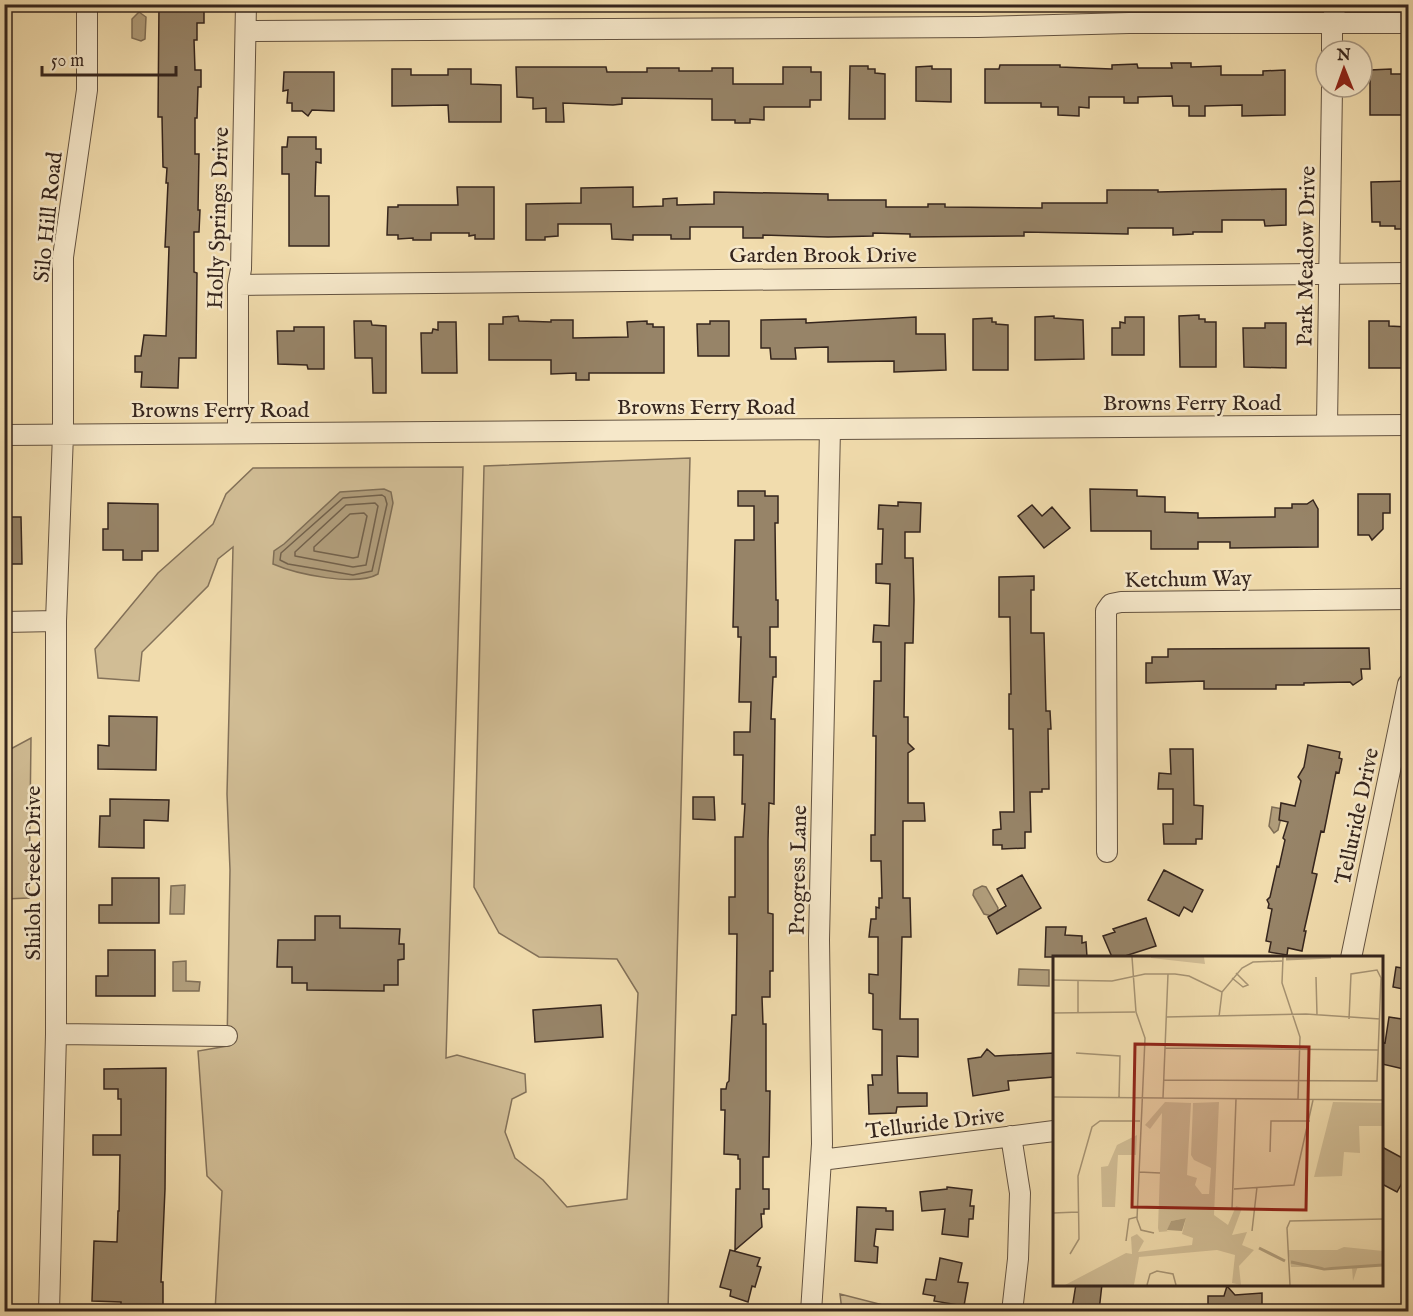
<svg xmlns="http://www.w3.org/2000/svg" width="1413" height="1316" font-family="'IM FELL English',serif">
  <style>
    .green { fill: #d1bd95; stroke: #837159; stroke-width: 1.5 }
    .water { fill: #b19e7c; stroke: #7f6e56; stroke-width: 1.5 }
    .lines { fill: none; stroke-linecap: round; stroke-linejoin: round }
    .shore { stroke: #73624c; stroke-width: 1.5 }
    .building { fill: #978468; stroke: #35251d; stroke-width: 1.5 }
    .minor-casing { stroke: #645341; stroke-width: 22 }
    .minor { stroke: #f6e8ca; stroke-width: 20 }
    .labels { text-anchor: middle; stroke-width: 5; stroke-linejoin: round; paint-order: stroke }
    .street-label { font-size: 22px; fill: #35251d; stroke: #f6e8ca }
    .inset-river { fill: none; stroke: #b19e7c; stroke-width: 3 }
    .inset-road { fill: none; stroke: #a69373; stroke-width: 1.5 }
    .view { fill: #8f2418; fill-opacity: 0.15; stroke: #8f2418; stroke-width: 3 }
    .inset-edge { fill: none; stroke: #35251d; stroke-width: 3 }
  </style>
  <rect width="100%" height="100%" fill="#f1dcad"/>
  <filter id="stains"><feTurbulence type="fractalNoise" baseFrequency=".00333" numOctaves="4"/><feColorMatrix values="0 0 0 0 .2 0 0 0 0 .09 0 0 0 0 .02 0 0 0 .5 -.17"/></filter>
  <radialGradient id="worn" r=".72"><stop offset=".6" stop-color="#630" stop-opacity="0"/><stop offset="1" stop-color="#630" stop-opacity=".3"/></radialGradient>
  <!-- green -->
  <path class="green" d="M690,458l-22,853h-453l7,-120 -15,-15 -9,-125 29,-5 3,-176 -3,-76 6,-247 -15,12 -10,27 -66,66 -3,29 -41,-3 -3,-29 63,-76 55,-49 13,-30 27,-26 210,-1 -17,591 11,-3 68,19 1,18 -14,7 -7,33 10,26 28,22 24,27 60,-8 11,-206 -21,-34 -78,-2 -40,-24 -25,-46 10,-421z
    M31,738l-2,160 -24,1v-147z
    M840,1294l55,14 -4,3h-49z"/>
  <!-- water -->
  <path class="water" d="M139,12l7,5 -1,22 -4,2 -9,-3v-19z
    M384,489l7,3 2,11 -15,71c-22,13 -82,0 -105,-10l1,-13 10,-7 56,-52z
    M1272,807l11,2 -5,21 -4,3 -5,-7z
    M185,885l-1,29h-14l1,-28z
    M982,886l4,1 12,21 -1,6 -5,2 -8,-2 -11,-19 1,-5z
    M186,961v20l14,1 -1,9h-26v-29z
    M1019,969l30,1v16l-31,-1z"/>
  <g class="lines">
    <!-- shore -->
    <path class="shore" d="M382,495l3,2 2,7 -15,67 -19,4 -65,-11 -8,-4 1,-7 62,-55z
      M375,503l3,3 -12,59 -13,2 -58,-11v-4l51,-47z
      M364,513l3,3 -9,41 -5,1 -39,-7v-4l36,-33z"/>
  </g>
  <!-- building -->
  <path class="building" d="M159,4h45v19h-7v17h-3l1,30h6v17h-3l-1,31h-2v36h4l-1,56h2l-1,22h-5v40l3,1 -1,85h-17l-1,30 -37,-1 1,-15h-7v-16h6l3,-21 22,1 3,-89h-4l3,-64h-2l1,-15 -4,-1 -1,-50h-4z
    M1171,63h20v4l30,-1v9h42v-4l22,-1v45l-43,1v-11l-37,1v10h-16v-10h-16l-1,-10 -34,1v6h-14v-6h-35v11l-10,-1v9l-21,-1v-8h-17v-4h-56v-34h14l1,-4h60v2l52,2v-4l25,-1 1,4h34z
    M850,66h18v3h7v4l10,1v45h-36z
    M932,66v3h19v33l-35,-1v-34z
    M516,67h90l1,5h40v-4h32v3h33v-3h21v16h50v-17h28v5h10v28h-11v7h-46v13l-14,-1v4h-15v-3h-23v-21l-90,-1v6l-9,1 -50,-2 1,19h-18v-14l-13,1v-11l-16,-1z
    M392,69h19v6h37v-6h23v15l30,1v37h-52l-1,-17 -56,1z
    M1391,69v5h17v41h-38v-45z
    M284,72h50v39l-22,-1 -4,6 -6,-5h-10v-8h-5l1,-13 -5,1z
    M288,137h28v12h5v14l-5,-1 -1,34h14v50h-40v-72h-7v-27h5z
    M1408,181v48h-13v-3h-15v-4h-8l-1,-40z
    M457,187h37v52h-19v-4l-6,1v-3h-38v7h-18v-2l-15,1v-4h-11l1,-28h10v-2h60z
    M633,187v20l30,-1v-7l14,-1v7l37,-1v-12l114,2v6h58v7h42v-3h17v3l97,1v-5h65v-13h51v2l128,-3v36l-21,1 -1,-6h-42v12h-29v2l-20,1v-7h-45v6l-104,-2v4l-114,1v-3l-37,-1v3l-45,1 -65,-2v3h-20v-11h-53v12h-19v-4h-38v5l-21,-1 -1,-15h-53v12l-13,1v3h-19v-36l55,-1v-15z
    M1199,315v4h6v3h11v45h-36l-1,-51z
    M518,316l1,5 32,1v-2h22v18l55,-1 -1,-15 20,-1v3h6v3h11v46h-75v7h-13v-7l-25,1v-14h-62v-36h14v-7z
    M1054,316v2l29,2 1,39 -49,1v-43z
    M916,317v17h29l1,36 -52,2v-11l-66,1v-15l-33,1 1,11h-25l-1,-11h-9v-28l45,-1v4z
    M1125,317h19v38h-32v-27h8v-6l5,1z
    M992,318v4h4v2l12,1v45h-35v-51z
    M354,321h17l1,4 14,1v67h-13l-1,-35h-17z
    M710,321h19v35h-31l-1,-32h13z
    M1369,321h20v5l19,1v41h-39z
    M438,322h18l1,51h-35l-1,-40h11l1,-4 5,1z
    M1265,323h21v45l-42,-1 -1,-39h22z
    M294,327h30v42h-16l-1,-4 -29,-1 -1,-33h17z
    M1090,489l47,1v6l28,1v15l33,1v5l77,-1v-9h17v-4h15l6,-4 5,9v38l-88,1v-6h-32v7h-47v-18h-60z
    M738,491h27v5h13v27h-3l1,77h2v27h-8v30h6v20h-3l-2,42h4l-1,85 -5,-1 -1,38v72l5,1v57h-3v26h-8l1,27h3v67h4l-1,66h-6v32h6v20h-5v5h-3l1,13 -27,23 1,-61h4v-30h-2v-4l-14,-1 1,-44h-4v-21h5l1,-6 2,-2 3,-66h4l1,-81h-8v-37h6v-60h8l2,-33h-3l1,-49h-9v-23h16l1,-30h-12l2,-65h-3v-10h-5l2,-87h19v-34h-16z
    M1358,494h32v19h-7v16l-11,11 -3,-5h-11z
    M898,502l23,1 -1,29h-15v26h8l1,42 -1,43h-8l-1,74h4v26l6,6 -6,4v50h16l1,18h-22v77h7l1,39h-9l-2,82h18v38l-21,-1 1,37h29v13l-30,1 -1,6 -27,1 -1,-29h5l-1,-10h10v-45l-9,-1v-35l-4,-1v-19l9,1v-38h-9l2,-18h5v-12l3,1v-10h3l-1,-37h-10v-26h4l1,-99h-3l1,-55h7v-39h-8l1,-17 15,1 1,-42 -14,-1v-19h6l1,-35h-5l1,-24 19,1z
    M108,503l50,1v47h-16v9h-19v-10h-20v-21h5z
    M1032,505l10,11 10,-9 18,21 -26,20 -26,-32z
    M4,517h17l1,47h-18z
    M1034,576v14h-3v43h13l2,78h4l1,18h-3l1,60h-7v3h-12l1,40h-6v16l-23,1v-4h-9v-15l8,-1 -1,-17h14l-1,-83h-4v-35h2l-1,-77h-11v-40z
    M1369,648l1,21h-9l1,10 -9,6 -3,-3 -46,1v2h-28v4h-72v-8l-58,2v-20h6v-6h16v-8z
    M109,716l48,1 -1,53 -58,-1v-24l11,1z
    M1308,745l32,7 -1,6 3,1 -3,14 -3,-1 -12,60 -3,-1 -9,42 5,1 -13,57h2l-4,20 -14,-3 -1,7 -18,-3 2,-10 -5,-1 6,-32 -4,-1 1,-4 -2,-4 3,-3 7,-31 2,1 6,-27 -2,-2 5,-16 -9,-2 2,-17 14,3 6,-25 -3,-4 6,-10z
    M1170,749h23l1,56 9,1 -1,33h-6v5h-32l-1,-20h10v-35h-15l1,-16 12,1z
    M693,797h21l1,23 -22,-1z
    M110,799l59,1 -1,21 -24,-1v28l-45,-1 1,-31h10z
    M1164,870l39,20 -11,22 -8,-5 -5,9 -31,-16z
    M1022,875l19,33 -44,26 -9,-17 18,-11 -9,-17z
    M112,878h47v45h-60v-18h13z
    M315,916h25v12l60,1 -1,15h5v15l-6,1v25h-14v6l-77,-1v-7h-15v-16h-15l1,-27h37z
    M1146,918l10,28 -34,11h-10l-9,-21 12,-4 -2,-3z
    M1046,927h20l-1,8 17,1v7l4,-1 1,15h-42z
    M108,950h47v46h-59v-20h12z
    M1396,967l12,2v21l-15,-3z
    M601,1005l2,32 -68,5 -2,-32z
    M1389,1017l19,3v50l-26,-6v-22l3,1z
    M987,1049l8,7 59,-3v24l-46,4 1,9 -36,6 -5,-37 13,-2z
    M166,1068l-1,121 -4,93h2v29h-42v-9l-29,-1 2,-60 23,1 1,-31h1l1,-56h-27v-20h28v-36h-3v-10h-14v-20z
    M1382,1147l26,14v11l-11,20 -15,-8z
    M947,1187l25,3 -2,16h4l-1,13h-4l-1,18 -26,-3 3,-25 -23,2 -2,-19 27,-3z
    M857,1207l29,1v3h7v19l-17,-1 -2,17 4,1 -1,16 -22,-2z
    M730,1250l30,8 -3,8 4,1 -6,20 -3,-1 -4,16 -18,-6 1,-6 -11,-3z
    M940,1258l22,5 -4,19 10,1 -4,23 -30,-5 1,-5 -12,-2 3,-15 10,1z
    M1076,1284h26l-3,27 -27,-2z
    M1227,1286l8,9 27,-2v18h-54v-15h16z"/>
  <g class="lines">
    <!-- minor casing -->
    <g class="minor-casing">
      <path id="minor" d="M246,31l732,-4 151,-4h279
        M1332,51v-27l4,-20
        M238,285l1170,-12
        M1327,425l5,-338
        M238,433v-148l3,-16 5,-265
        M4,435l1404,-10
        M4,622l52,-1
        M1107,852l-1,-241 5,-7 10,-2 287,-3
        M1351,958l57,-274
        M56,1034l171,2
        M1011,1136l9,57 -2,66 -6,53
        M821,1160l233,-29
        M49,1312l7,-278v-413l7,-187v-177l24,-167v-86
        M811,1312l11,-168 -3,-204 11,-511"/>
    </g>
    <!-- minor -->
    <use href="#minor" class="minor"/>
  </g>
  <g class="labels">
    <!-- street labels -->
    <g class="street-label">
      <text transform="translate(47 217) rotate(-84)" y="8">Silo Hill Road</text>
      <text transform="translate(217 218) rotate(-88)" y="8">Holly Springs Drive</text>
      <text x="823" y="262">Garden Brook Drive</text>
      <text transform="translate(1305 256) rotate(-89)" y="8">Park Meadow Drive</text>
      <text x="1192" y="410">Browns Ferry Road</text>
      <text x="706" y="414">Browns Ferry Road</text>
      <text x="220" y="417">Browns Ferry Road</text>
      <text transform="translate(1188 578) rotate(-1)" y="8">Ketchum Way</text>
      <text transform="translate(1356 816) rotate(-78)" y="8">Telluride Drive</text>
      <text transform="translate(797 870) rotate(-89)" y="8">Progress Lane</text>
      <text transform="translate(32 873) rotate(-90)" y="8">Shiloh Creek Drive</text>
      <text transform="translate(935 1122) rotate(-7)" y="8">Telluride Drive</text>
    </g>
  </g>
  <!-- overview -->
  <g transform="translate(1053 956)">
    <rect width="330" height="330" fill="#f1dcad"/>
    <path d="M151,1l1,7 -54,-6v-1zM112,146l26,1 -4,72 10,3 -2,7 7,9h7l2,-26 -17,-8 -3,-5 2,-52 26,-1 -5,113 14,10 8,-19 6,2 -10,27 15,-3 -5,13 12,5 -15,16 2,19 -9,-2 3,-28 -18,-5 -78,7 -5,28h-69l61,-32 6,1 -1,-17 6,-3 7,7 -6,11 54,-7 1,-7 -11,-4 4,-16 -15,3 -4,10h4l-12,1 -1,-4 4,-115 -12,16 -5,-4zM280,146l50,1v23h-24l1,27 -16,-1 -2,24 -28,1zM84,179l-1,20h-18l-3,52h-13l-1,-40 7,-1 9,-21zM291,291l39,4v14l-25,1 -5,15 -1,-14h-61l-3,-17h49z" fill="#d1bd95"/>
    <path d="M133,262l-4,13 -15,-1 4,-9z" fill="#b19e7c"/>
    <path class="inset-river" d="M233,3l45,-2M206,292l26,13M238,306l33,7 59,-4"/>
    <path class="inset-road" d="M79,1l4,55 9,26 -8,181 4,11 13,3M230,1l-1,26 18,54 -2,62M263,21l1,38M179,22l11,9 5,-2 -12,-12M0,24l59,1 33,-7h30l14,2 33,16M25,25v31M0,57l82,-1M113,61l140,-3 74,5M166,61l3,-25 20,-24 11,-6 29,-1M112,92l214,2M23,97l44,3 -1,42M110,124l214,1 4,-103 -4,-8 -26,4 -2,45M0,141l330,3M110,142l5,-124M217,196l1,-31h39M86,216l21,1M181,233l60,-4 19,-85M179,253l4,-110M0,257l25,-1M199,275l5,-44M73,285l3,-22 8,-2M17,298l9,-15 -1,-63 14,-49 8,-6h40M94,329l3,-11 7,-3 16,3 3,11M237,329l-3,-57 3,-7 93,-2"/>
    <path class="view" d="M82,88l174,3 -3,163 -174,-3z"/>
    <rect width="330" height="330" class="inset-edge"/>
  </g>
  <!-- margin -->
  <rect width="1413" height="1316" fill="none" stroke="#f1dcad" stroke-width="24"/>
  <rect x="6" y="6" width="1401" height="1304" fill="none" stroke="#35251d" stroke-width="3"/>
  <rect x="12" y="12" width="1389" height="1292" fill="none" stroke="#35251d" stroke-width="1.5"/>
  <!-- north arrow -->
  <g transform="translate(1344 69) rotate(359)"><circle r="28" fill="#f6e8ca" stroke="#a99a85" stroke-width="1.5"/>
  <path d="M0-4.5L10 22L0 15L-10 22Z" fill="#8f2418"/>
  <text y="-9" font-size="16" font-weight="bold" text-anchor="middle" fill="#35251d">N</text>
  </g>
  <!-- scale -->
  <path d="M42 66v9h134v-9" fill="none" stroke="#35251d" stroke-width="3"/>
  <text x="51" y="66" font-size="18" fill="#35251d" stroke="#f6e8ca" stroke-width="4.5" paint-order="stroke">50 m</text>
  <rect width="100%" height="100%" filter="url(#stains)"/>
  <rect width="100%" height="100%" fill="url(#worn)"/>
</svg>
